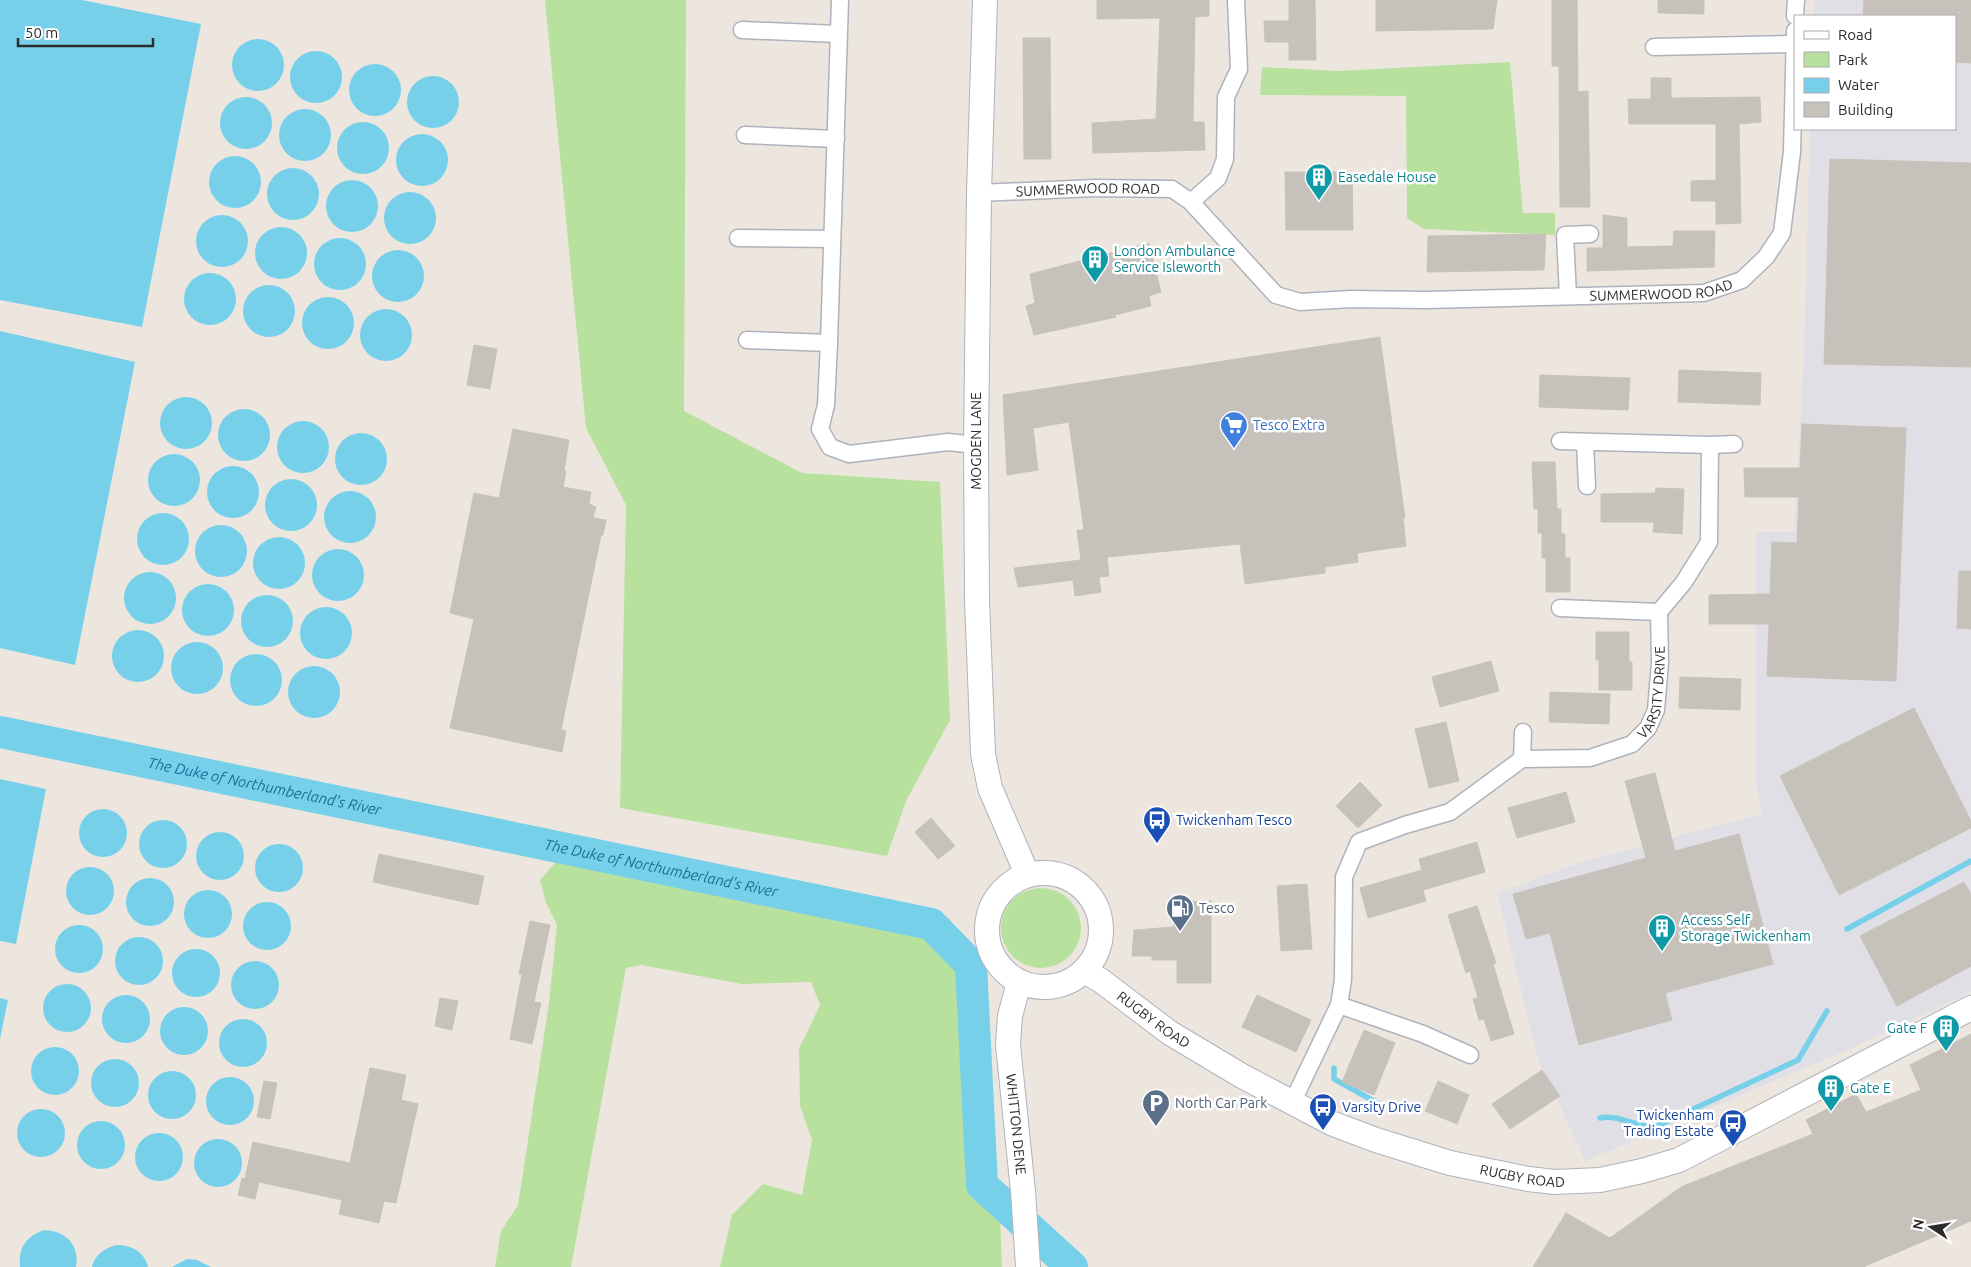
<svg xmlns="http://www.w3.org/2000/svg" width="1971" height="1267" font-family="Ubuntu,sans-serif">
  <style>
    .industrial { fill: #e1dfe6 }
    .green { fill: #b8e19e }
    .water { fill: #77d0ea }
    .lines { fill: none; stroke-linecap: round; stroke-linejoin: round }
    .stream { stroke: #77d0ea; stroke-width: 5.5 }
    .river { stroke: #77d0ea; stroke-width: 32 }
    .building { fill: #c6c1ba; stroke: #c8c2b9 }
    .street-casing { stroke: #afb2bc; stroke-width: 19 }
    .secondary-casing { stroke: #afb2bc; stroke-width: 26 }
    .street { stroke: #fff; stroke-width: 16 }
    .secondary { stroke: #fff; stroke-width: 24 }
    .labels { text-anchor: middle; stroke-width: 5; stroke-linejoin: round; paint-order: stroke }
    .culture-label { font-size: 14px; fill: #0d838f; stroke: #fff; text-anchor: start }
    .street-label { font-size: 14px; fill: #2c2c2c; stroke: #fff }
    .shop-label { font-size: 14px; fill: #366cbe; stroke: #fff; text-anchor: start }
    .transit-label { font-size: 14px; fill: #164399; stroke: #fff; text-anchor: start }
    .service-label { font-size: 14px; fill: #4e5e75; stroke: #fff; text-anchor: start }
    .water-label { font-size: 15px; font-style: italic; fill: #147098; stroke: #fff }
  </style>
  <rect width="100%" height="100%" fill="#ede6df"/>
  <!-- industrial -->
  <path class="industrial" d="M1814,0h157v992l-121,57 -265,112 -47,-103 -41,-165 87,-32 178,-47 -6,-31v-251h38l10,-177 6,-226h145v-113h-142z"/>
  <!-- green -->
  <path class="green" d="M545,0h141l-2,411 118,62 138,9 10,238 -44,81 -19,55 -267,-48 6,-303 -40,-77z
    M1510,62l13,151h32v22l-131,-6 -17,-11 -1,-122 -146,-1 2,-28 75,4z
    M561,856l181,36 139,31 31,-15 38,11 30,83 7,127 13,87 2,51h-282l12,-52 31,-31 39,11 10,-55 -12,-34 -1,-57 21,-44 -9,-23 -69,2 -101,-19 -15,3 -55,299h-76l6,-36 17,-26 31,-202 8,-78 -11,-22 -6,-23z
    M1001 928a40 40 0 1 1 80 0a40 40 0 1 1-80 0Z"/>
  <!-- water -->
  <path class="water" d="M0,0h82l119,24 -59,303 -142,-27z
    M232 65a26 26 0 1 1 52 0a26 26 0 1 1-52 0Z
    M290 77a26 26 0 1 1 52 0a26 26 0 1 1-52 0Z
    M349 90a26 26 0 1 1 52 0a26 26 0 1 1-52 0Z
    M407 102a26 26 0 1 1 52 0a26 26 0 1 1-52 0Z
    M220 123a26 26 0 1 1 52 0a26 26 0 1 1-52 0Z
    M279 135a26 26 0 1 1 52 0a26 26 0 1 1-52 0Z
    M337 148a26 26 0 1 1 52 0a26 26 0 1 1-52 0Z
    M396 160a26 26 0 1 1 52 0a26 26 0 1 1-52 0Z
    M209 182a26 26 0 1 1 52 0a26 26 0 1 1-52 0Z
    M267 194a26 26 0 1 1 52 0a26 26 0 1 1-52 0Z
    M326 206a26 26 0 1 1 52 0a26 26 0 1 1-52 0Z
    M384 218a26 26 0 1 1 52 0a26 26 0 1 1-52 0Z
    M196 241a26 26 0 1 1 52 0a26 26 0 1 1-52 0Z
    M255 253a26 26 0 1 1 52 0a26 26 0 1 1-52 0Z
    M314 264a26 26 0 1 1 52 0a26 26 0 1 1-52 0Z
    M372 276a26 26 0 1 1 52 0a26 26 0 1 1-52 0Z
    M184 299a26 26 0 1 1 52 0a26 26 0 1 1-52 0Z
    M243 311a26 26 0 1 1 52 0a26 26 0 1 1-52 0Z
    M302 323a26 26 0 1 1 52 0a26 26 0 1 1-52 0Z
    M360 335a26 26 0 1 1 52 0a26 26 0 1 1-52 0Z
    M0,331l135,31 -60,303 -75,-17z
    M160 423a26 26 0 1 1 52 0a26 26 0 1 1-52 0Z
    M218 435a26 26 0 1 1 52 0a26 26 0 1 1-52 0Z
    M277 447a26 26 0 1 1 52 0a26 26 0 1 1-52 0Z
    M335 459a26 26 0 1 1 52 0a26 26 0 1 1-52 0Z
    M148 480a26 26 0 1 1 52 0a26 26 0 1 1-52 0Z
    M207 492a26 26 0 1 1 52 0a26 26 0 1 1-52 0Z
    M265 505a26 26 0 1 1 52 0a26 26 0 1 1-52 0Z
    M324 517a26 26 0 1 1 52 0a26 26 0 1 1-52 0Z
    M137 539a26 26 0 1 1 52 0a26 26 0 1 1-52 0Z
    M195 551a26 26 0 1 1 52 0a26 26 0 1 1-52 0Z
    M253 563a26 26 0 1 1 52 0a26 26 0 1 1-52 0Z
    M312 575a26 26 0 1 1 52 0a26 26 0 1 1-52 0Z
    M124 598a26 26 0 1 1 52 0a26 26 0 1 1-52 0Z
    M182 610a26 26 0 1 1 52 0a26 26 0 1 1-52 0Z
    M241 621a26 26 0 1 1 52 0a26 26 0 1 1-52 0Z
    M300 633a26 26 0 1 1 52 0a26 26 0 1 1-52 0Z
    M112 656a26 26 0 1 1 52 0a26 26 0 1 1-52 0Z
    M171 668a26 26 0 1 1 52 0a26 26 0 1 1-52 0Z
    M230 680a26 26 0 1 1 52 0a26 26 0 1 1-52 0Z
    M288 692a26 26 0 1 1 52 0a26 26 0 1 1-52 0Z
    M0,779l46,10 -30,155 -16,-3z
    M79 833a24 24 0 1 1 48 0a24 24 0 1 1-48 0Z
    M139 844a24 24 0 1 1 48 0a24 24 0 1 1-48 0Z
    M196 856a24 24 0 1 1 48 0a24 24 0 1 1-48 0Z
    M255 868a24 24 0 1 1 48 0a24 24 0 1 1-48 0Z
    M66 891a24 24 0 1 1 48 0a24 24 0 1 1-48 0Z
    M126 902a24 24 0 1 1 48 0a24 24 0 1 1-48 0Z
    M184 914a24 24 0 1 1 48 0a24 24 0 1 1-48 0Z
    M243 926a24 24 0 1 1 48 0a24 24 0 1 1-48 0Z
    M55 949a24 24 0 1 1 48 0a24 24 0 1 1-48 0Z
    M115 961a24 24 0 1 1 48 0a24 24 0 1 1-48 0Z
    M172 973a24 24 0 1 1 48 0a24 24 0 1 1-48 0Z
    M231 985a24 24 0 1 1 48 0a24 24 0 1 1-48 0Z
    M43 1008a24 24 0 1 1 48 0a24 24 0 1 1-48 0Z
    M102 1019a24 24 0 1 1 48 0a24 24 0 1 1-48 0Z
    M0,998l8,2 -8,39z
    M160 1031a24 24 0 1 1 48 0a24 24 0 1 1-48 0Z
    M219 1043a24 24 0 1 1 48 0a24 24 0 1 1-48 0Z
    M31 1071a24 24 0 1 1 48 0a24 24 0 1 1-48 0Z
    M91 1083a24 24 0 1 1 48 0a24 24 0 1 1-48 0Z
    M148 1095a24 24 0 1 1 48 0a24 24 0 1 1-48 0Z
    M206 1101a24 24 0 1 1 48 0a24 24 0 1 1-48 0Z
    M17 1133a24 24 0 1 1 48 0a24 24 0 1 1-48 0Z
    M77 1145a24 24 0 1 1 48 0a24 24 0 1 1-48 0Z
    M135 1157a24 24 0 1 1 48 0a24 24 0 1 1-48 0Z
    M194 1163a24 24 0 1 1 48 0a24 24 0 1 1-48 0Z
    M44,1230c22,1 36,15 32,37h-56c-2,-19 6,-31 24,-37z
    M116,1245c15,0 28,6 32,22h-56c3,-13 12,-18 24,-22z
    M187,1259l10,1 14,7h-39z"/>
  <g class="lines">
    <!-- stream -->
    <path class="stream" d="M1847,929l124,-68
      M1334,1068v11l47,26
      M1600,1118c18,-4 36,9 55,9l143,-67 29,-49"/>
    <!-- river -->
    <path class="river" id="s1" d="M0,732l931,192 40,41 11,220 90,82"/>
  </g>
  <!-- building -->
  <path class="building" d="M1097,0h112v16l-14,1 -2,105h11l1,28 -112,3 -1,-30 64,-4 4,-101 -63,1z
    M1289,0h26l1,60h-27v-18h-24l-1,-21h25z
    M1376,0h121l-4,29 -117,2z
    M1552,0h25l1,92 10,-1 2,116h-30l-1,-141h-7z
    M1658,0h46v14l-46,-1z
    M1864,0h107v63l-16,-1v-46h-92z
    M1023,38h27l1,121h-27z
    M1651,78h20v20l89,-1 1,25 -22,2 2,99 -25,1v-23h-25v-20l25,-1v-56h-87l-1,-25h23z
    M1830,159l141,4v204l-147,-3z
    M1285,172h67l1,58h-67z
    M1603,215l24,3v29l46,-1 1,-15h41l-1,36 -127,4v-23h16z
    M1546,234l-2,36 -117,2 1,-36z
    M1149,243l12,49 -12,4 2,10 -36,9 1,2 -82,18 -8,-29 9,-3 -5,-29z
    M1380,337l25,181h-2l3,28 -49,7 1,9 -33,5v6l-80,11 -5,-40 -133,13 2,19 -10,1 2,15 -26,4 -2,-16 -55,7 -4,-19 67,-8 -4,-30h7l-15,-108 -36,6 5,42 -31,5 -4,-80z
    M474,345l23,4 -7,40 -23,-4z
    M1679,370l82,3 -1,32 -82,-3z
    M1540,375l90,3 -2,32 -89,-3z
    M1802,424l104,4 -10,253 -129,-5 2,-52h-60v-29l61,-1 2,-52 25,1 2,-46h-54l-1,-29h56z
    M513,429l56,11 -5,31h2l-3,16 28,5 -2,12 7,3 -3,11 13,2 -3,15h-2l-40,195 5,1 -4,21 -112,-24 24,-109 -24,-6 24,-120 25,5z
    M1532,462h23l2,47h4v25h4v24h5v34h-24v-34h-4v-25h-4v-24h-4z
    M1656,488l28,1 -2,45 -29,-2 1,-10h-53v-28l54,-1z
    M1959,571h12v58l-14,-1z
    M1596,632h33v30h3v28h-33v-30h-3z
    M1491,661l8,30 -59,16 -8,-30z
    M1680,677l61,2 -1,31 -61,-2z
    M1550,692l60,2 -1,30 -60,-2z
    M1914,708l57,113v7l-132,67 -59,-119z
    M1446,722l13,59 -30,7 -14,-59z
    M1655,773l20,78 64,-17 34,130 -108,29 7,27 -93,25 -29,-112 -24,6 -13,-45 133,-36 -21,-77z
    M1360,782l22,23 -24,23 -22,-22z
    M1566,792l9,30 -58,16 -9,-30z
    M931,818l24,28 -17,13 -23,-27z
    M1477,842l8,30 -62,18 3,11 -58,17 -8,-30 62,-18 -3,-11z
    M379,854l105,22 -6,29 -105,-23z
    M1964,882l7,12v72l-74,40 -37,-70z
    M1307,884l5,65 -31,2 -4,-65z
    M1211,901v82h-34v-23h-25v-4h-20l2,-26 40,-3 -1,-25z
    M1477,906l19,57 -3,1 21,70 -23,7 -7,-22 -5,1 -6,-21 5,-1 -8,-27 -4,2 -18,-58z
    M530,921l20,4 -16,77 7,1 -9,41 -22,-5 12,-65h-3z
    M1257,995l54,25 -15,32 -54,-25z
    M440,998l18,3 -6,29 -17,-4z
    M1364,1030l31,13 -21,52 -32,-13z
    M1971,1034v187l-108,46h-330l33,-54 44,25 71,-51 132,-53 -7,-14 50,-26 10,18 55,-22 -11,-25z
    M370,1068l36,7 -5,25 17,4 -22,99 -12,-2 -5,22 -40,-9 3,-14 -83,-18 -4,17 -17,-4 4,-17 3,1 8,-37 97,21z
    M1542,1070l18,26 -50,33 -18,-25z
    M264,1081l13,2 -7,36 -13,-2z
    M1438,1081l31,14 -12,29 -32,-13z"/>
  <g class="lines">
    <!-- street casing -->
    <g class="street-casing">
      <g id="street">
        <path d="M840,0l-11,343 -3,62 -6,24 10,18 19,7 99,-12 28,3"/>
        <path d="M1795,16l1,-16"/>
        <path d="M742,30l96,4"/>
        <path d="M1654,47l140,-3"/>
        <path d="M745,135l91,4"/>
        <path id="s2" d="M979,193l116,-5 77,1 19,13 85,93 24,7 51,-3 75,1 278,-7 38,-13 24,-23 16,-24 10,-81 3,-121"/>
        <path d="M1191,202l27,-24 7,-19 1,-62 13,-28 -3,-69"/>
        <path d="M738,238l94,1"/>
        <path d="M1568,296l-3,-61 25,-1"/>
        <path d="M747,340l82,3"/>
        <path d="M1560,441l150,4"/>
        <path d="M1585,443l2,43"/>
        <path d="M1659,612l25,-30 25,-40 1,-97 24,-1"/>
        <path id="s3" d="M1522,759l68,-1 42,-14 16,-16 8,-18 4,-48 -1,-50 -99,-4"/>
        <path d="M1339,1005l4,-25 1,-103 15,-35 46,-17 45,-13 72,-53 1,-27"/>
        <path d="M1292,1103l47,-98 84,29 47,21"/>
      </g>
    </g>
    <!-- secondary casing -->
    <g class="secondary-casing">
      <g id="secondary">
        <path d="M985,0l-6,193 -3,252 1,155 6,154 7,34 37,86"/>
        <circle cx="1044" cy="930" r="57"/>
        <path id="s4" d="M1084,971l16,9 70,53 72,43 89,47 45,17 74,23 78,16 27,3 45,-2 42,-9 37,-11 292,-152"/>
        <path id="s5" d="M1019,982l-9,34 -2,29 15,146 5,76"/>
      </g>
    </g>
    <!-- street -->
    <use href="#street" class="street"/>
    <!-- secondary -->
    <use href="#secondary" class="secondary"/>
  </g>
  <!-- icons -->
  <defs>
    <g id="building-pin" transform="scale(1.4375)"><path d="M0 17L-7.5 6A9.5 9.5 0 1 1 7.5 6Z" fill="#0f9aa8" stroke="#fff"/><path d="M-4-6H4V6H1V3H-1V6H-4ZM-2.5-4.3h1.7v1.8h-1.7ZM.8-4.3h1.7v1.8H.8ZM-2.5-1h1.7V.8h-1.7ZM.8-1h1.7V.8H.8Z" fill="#fff"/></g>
    <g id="supermarket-pin" transform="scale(1.4375)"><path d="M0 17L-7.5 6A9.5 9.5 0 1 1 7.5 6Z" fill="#3f7fe0" stroke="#fff"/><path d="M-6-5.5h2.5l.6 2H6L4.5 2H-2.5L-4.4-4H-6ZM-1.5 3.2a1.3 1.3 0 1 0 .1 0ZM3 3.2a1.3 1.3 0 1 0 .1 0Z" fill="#fff"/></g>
    <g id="bus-pin" transform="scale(1.4375)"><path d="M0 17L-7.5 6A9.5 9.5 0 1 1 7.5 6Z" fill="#1a4fb4" stroke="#fff"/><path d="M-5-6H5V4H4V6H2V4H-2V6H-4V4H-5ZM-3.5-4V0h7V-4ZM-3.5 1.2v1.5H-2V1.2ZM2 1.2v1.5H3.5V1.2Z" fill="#fff"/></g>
    <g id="fuel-pin" transform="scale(1.4375)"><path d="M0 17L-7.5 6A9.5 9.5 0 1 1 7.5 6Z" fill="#5c6f8a" stroke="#fff"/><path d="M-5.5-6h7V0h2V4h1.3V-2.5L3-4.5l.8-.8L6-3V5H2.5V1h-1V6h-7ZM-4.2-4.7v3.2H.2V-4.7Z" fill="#fff"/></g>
    <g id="parking-pin" transform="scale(1.4375)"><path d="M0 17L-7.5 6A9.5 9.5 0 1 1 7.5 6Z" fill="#5c6f8a" stroke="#fff"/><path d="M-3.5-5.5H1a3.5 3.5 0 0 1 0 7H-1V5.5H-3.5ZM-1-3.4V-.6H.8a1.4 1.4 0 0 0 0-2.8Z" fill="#fff"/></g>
  </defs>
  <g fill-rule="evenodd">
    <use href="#building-pin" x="1319" y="177"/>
    <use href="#building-pin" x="1095" y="259"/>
    <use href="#supermarket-pin" x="1234" y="425"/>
    <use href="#bus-pin" x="1157" y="820"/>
    <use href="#fuel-pin" x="1180" y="908"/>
    <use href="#building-pin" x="1662" y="928"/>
    <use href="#building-pin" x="1946" y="1028"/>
    <use href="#building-pin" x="1831" y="1088"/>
    <use href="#parking-pin" x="1156" y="1103"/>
    <use href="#bus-pin" x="1323" y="1107"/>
    <use href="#bus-pin" x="1733" y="1123"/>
  </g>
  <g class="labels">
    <!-- culture labels -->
    <g class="culture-label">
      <text x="1338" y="182">Easedale House</text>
      <text x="1114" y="256">London Ambulance<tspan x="1114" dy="16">Service Isleworth</tspan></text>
      <text x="1681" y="925">Access Self<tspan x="1681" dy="16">Storage Twickenham</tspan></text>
      <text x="1927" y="1033" text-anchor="end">Gate F</text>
      <text x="1850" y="1093">Gate E</text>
    </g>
    <!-- street labels -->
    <g class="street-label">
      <text dy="5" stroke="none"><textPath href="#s2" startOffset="109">SUMMERWOOD ROAD</textPath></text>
      <text dy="5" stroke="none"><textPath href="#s2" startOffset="729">SUMMERWOOD ROAD</textPath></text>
      <text transform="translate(976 441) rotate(-90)" y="5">MOGDEN LANE</text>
      <text dy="5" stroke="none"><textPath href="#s3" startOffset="171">VARSITY DRIVE</textPath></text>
      <text dy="5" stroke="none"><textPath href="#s4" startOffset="85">RUGBY ROAD</textPath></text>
      <text dy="5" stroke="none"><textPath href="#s5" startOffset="144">WHITTON DENE</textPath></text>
      <text dy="5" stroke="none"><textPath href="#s4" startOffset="490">RUGBY ROAD</textPath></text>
    </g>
    <!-- shop labels -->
    <g class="shop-label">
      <text x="1253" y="430">Tesco Extra</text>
    </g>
    <!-- transit labels -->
    <g class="transit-label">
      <text x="1176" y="825">Twickenham Tesco</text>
      <text x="1342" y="1112">Varsity Drive</text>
      <text x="1714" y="1120" text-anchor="end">Twickenham<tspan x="1714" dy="16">Trading Estate</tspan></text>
    </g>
    <!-- service labels -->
    <g class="service-label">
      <text x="1199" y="913">Tesco</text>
      <text x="1175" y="1108">North Car Park</text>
    </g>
    <!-- water labels -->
    <g class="water-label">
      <text dy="5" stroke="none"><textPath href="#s1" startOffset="270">The Duke of Northumberland's River</textPath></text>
      <text dy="5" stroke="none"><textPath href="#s1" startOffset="675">The Duke of Northumberland's River</textPath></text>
    </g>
  </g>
  <!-- legend -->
  <rect x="1794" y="15" width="162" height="115" fill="#ffffff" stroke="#ababab"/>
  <rect x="1804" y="31" width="25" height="8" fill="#ffffff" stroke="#ababab"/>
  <text x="1838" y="40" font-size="15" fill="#2c2c2c">Road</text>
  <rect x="1804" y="52" width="25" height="15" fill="#b8e19e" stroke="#ababab"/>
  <text x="1838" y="65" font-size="15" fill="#2c2c2c">Park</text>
  <rect x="1804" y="78" width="25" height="15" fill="#77d0ea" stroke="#ababab"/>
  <text x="1838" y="90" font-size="15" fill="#2c2c2c">Water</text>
  <rect x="1804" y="102" width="25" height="15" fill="#c6c1ba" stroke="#ababab"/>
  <text x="1838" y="115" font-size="15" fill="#2c2c2c">Building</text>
  <!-- north arrow -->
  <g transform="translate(1931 1227) rotate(282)" stroke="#ffffff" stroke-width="4" paint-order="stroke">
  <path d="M0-4L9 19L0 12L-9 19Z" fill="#2c2c2c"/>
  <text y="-8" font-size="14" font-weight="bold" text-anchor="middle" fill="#2c2c2c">N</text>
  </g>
  <!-- scale -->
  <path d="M18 38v8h135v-8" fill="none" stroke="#2c2c2c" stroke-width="2.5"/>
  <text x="25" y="38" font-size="15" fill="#2c2c2c" stroke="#ffffff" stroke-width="4" paint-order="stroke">50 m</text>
</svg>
